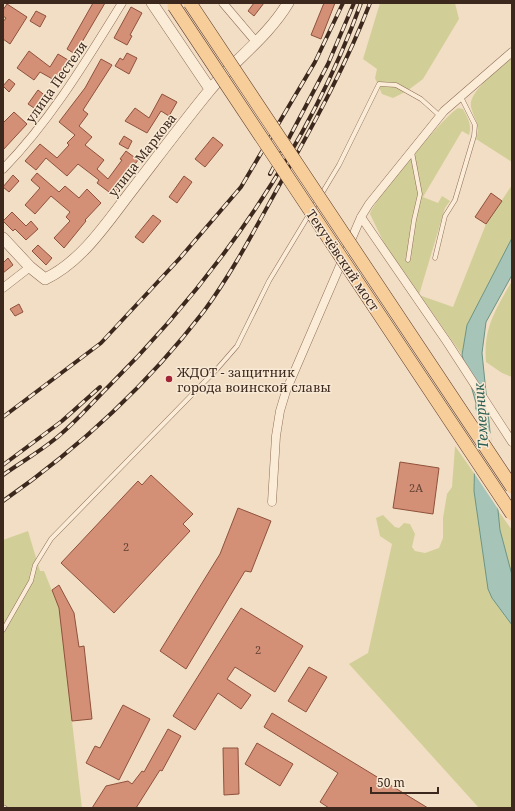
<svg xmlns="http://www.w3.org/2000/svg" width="515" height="811" font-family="'Noto Serif',serif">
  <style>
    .green { fill: #d1cf97 }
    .water { fill: #a6c4b7; stroke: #6c9484 }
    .pier { fill: #f2dec4 }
    .building { fill: #d39077; stroke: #8f513c }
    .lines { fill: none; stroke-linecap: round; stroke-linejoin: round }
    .service-casing { stroke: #8e6d59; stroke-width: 5 }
    .minor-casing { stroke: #8e6d59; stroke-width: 9 }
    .tertiary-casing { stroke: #8e6d59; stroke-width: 12 }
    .service { stroke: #fbecd8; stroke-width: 4 }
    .minor { stroke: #fbecd8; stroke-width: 8 }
    .tertiary { stroke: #fbecd8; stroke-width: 11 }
    .rail-casing { stroke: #3d281e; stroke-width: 4 }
    .rail { stroke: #f8e9d4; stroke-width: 2.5; stroke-dasharray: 8; stroke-linecap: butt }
    .primary-bridge-casing { stroke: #5c3c2d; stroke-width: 14; stroke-linecap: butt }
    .primary-bridge { stroke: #f7cd9a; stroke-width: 13 }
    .poi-dot { fill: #a22437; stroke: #f8e9d4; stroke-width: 1.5 }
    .labels { text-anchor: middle; stroke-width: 3; stroke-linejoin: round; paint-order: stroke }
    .number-label { font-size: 11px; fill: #624234 }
    .street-label { font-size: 13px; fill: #3d281e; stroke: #f8e9d4 }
    .poi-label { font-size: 13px; fill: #3d281e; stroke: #f8e9d4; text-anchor: start }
    .water-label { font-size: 14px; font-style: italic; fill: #2c5e53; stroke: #f8e9d4 }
  </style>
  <rect width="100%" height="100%" fill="#f2dec4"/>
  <!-- green -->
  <path class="green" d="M380,3h75l4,16 -36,60 -16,12 -14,7 -11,-4 -7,-16 2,-9 -14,-10z
    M512,58v104l-36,-23c5,-14 -2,-20 -5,-32 -3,-16 30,-39 41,-49z
    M458,108l5,1c5,9 9,16 6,26l-7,-4 -39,66 15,6 4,-7 8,5 -5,7 -26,87 34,12 33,-83 26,-39v53l-45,87 -5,30 -77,-110 -15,-31c4,-14 75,-99 88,-106z
    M512,281v96l-10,-4 -16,-11c-3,-34 10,-53 26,-81z
    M455,446l19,27v18l14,98 4,9 20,27v183h-33l-130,-144 19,-11 24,-109 -12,-8 -4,-18 7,-3 12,12 4,1 5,-5 6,1 5,10 -3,13 3,4 10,2 14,-5 4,-10v-20l4,-24 5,-7z
    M497,509l15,21v45l-12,-45z
    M28,531l12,40h4l15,37 23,200h-79v-268z"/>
  <!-- water -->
  <path class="water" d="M512,238v37l-26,47 -4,31 18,177 12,45v50l-20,-27 -4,-9 -14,-98 2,-88 -14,-48 5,-30z"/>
  <!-- pier -->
  <path class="pier" d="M474,407l17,27 9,78 -28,-42z"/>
  <!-- building -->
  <path class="building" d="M93,3h12l-30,51 -8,-5z
    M254,3h10l-10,13 -6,-5z
    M324,3h11l-14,36 -10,-4z
    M7,4l20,13 -17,27 -7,-5v-17l3,-4 -3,-2v-6z
    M131,7l11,6 -12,22 2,1 -5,9 -13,-7z
    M36,11l10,5 -6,11 -10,-6z
    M29,51l21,16 8,-13 10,6 -12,21 -16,-9 -6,8 -17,-12z
    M127,53l10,5 -8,16 -14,-8 5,-8 3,2z
    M101,59l11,6 -29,45 5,4 -9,12 13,11 -7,8 19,15 -7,9 11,10 14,-19 -2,-1 6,-8 12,9 -25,35 -16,-12 2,-3 -21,-16 -11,12 -21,-18 -10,12 -11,-9 15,-17 17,14 12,-13 -2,-2 8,-8 -16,-13 26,-34z
    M9,79l6,5 -6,8 -6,-6z
    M38,90l9,7 -10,13 -9,-6z
    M162,94l15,8 -8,14 -8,-5 -14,22 -22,-12 10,-13 14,10z
    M14,112l13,12 -24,26v-27z
    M124,136l8,5 -4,8 -9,-5z
    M213,137l10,8 -18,22 -10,-8z
    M37,173l22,19 6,-6 14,12 8,-9 14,14 -16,17 1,1 -22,27 -10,-10 16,-17 -4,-4 4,-5 -19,-16 -16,18 -10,-9 15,-17 -9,-8z
    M13,175l6,6 -10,11 -6,-5z
    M184,176l8,6 -15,21 -8,-6z
    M491,193l11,8 -16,23 -11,-7z
    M12,212l14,14 5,-5 7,8 -12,11 -11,-11 -2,2 -10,-10z
    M153,215l8,6 -18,22 -8,-6z
    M38,245l14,13 -6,7 -14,-14z
    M8,258l5,7 -10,8v-10z
    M19,304l4,8 -8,4 -5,-7z
    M400,462l39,6 -6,46 -40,-6z
    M151,475l42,39 -10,10 7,7 -76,82 -53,-50 77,-82 4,4z
    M238,508l33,13 -20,51 -6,-1 -59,98 -26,-18 60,-97z
    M59,585l15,28 5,34 5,-1 8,73 -20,2 -13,-113 -7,-18z
    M241,608l62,38 -28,46 -40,-25 -8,12 24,16 -10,14 -23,-16 -23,37 -22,-14z
    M309,667l18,10 -21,35 -18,-11z
    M123,705l27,14 -31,61 -33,-17 9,-17 5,2z
    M272,713l156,95h-99l-9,-6 18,-29 -74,-46z
    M168,729l13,7 -19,35 -2,-1 -24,38h-44l14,-22 22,-5 4,3 10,-13 2,1z
    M257,743l36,21 -13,22 -35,-22z
    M223,748h15l1,46 -15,1z"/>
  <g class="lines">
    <!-- service casing -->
    <g class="service-casing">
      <path id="service" d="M435,258l10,-42 10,-16 19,-64 1,-11 -14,-28
        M408,260l6,-40 6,-26 -8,-42
        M3,630l28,-49 4,-16 16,-26 166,-170 20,-23 32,-65 70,-116 40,-81 17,1 25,14 19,17
        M3,807l2,1"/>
    </g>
    <!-- minor casing -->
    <g class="minor-casing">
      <path id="minor" d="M223,3l34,40
        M3,169c48,-49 83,-108 119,-166
        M361,217l86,125 65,100
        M3,288l27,-21
        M272,502l4,-66 4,-25 6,-20 75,-174 8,-13 75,-93 68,-59"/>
    </g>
    <!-- tertiary casing -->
    <g class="tertiary-casing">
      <path id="tertiary" d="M152,3l58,86
        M3,238l27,29 15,12c36,-17 61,-55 84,-85 27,-35 53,-70 80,-103 25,-31 58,-53 79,-88"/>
    </g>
    <!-- service -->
    <use href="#service" class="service"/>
    <!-- minor -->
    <use href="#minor" class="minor"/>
    <!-- tertiary -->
    <use href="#tertiary" class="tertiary"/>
    <!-- rail casing -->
    <g class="rail-casing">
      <path id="rail" d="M270,174l58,-110 26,-61
        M3,417l98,-74 79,-85 61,-71 74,-125 28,-59
        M3,465l59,-44 38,-34
        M3,475c17,-12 36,-23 52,-36 19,-15 35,-34 52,-51 108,-107 202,-241 254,-385
        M3,501c76,-53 145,-117 201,-190 31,-42 55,-90 81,-136 31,-55 62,-112 85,-172"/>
    </g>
    <!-- rail -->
    <use href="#rail" class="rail"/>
    <!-- primary-bridge casing -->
    <g class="primary-bridge-casing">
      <path id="primary-bridge" d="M190,3l322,484
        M174,6l338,508"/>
    </g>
    <!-- primary-bridge -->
    <use href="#primary-bridge" class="primary-bridge"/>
  </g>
  <!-- markers -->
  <circle class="poi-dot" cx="169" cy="379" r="4"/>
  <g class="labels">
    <!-- number labels -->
    <g class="number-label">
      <text x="416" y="492">2А</text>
      <text x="126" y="551">2</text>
      <text x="258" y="654">2</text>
    </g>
    <!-- street labels -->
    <g class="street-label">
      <text transform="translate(56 82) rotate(-55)" y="5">улица Пестеля</text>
      <text transform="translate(142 155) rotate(-52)" y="5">улица Маркова</text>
      <text transform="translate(343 260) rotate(56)" y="5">Текучёвский мост</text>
    </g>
    <!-- poi labels -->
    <g class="poi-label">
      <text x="177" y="377">ЖДОТ - защитник<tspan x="177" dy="15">города воинской славы</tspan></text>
    </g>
    <!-- water labels -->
    <g class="water-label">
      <text transform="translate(481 416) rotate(-94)" y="5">Темерник</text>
    </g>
  </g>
  <!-- border -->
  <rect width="515" height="811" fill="none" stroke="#3d281e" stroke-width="8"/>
  <!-- scale -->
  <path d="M371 787v6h67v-6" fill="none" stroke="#3d281e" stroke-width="2"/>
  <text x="377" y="787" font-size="12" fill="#3d281e" stroke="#f8e9d4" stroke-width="3" paint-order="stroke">50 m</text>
</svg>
